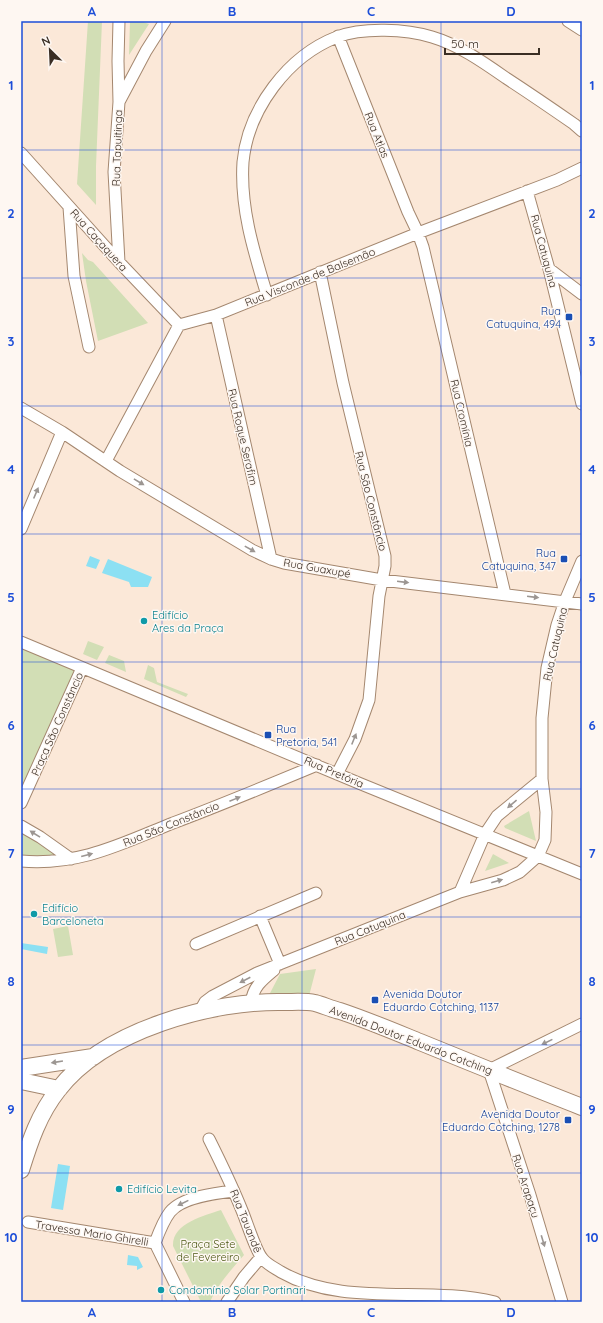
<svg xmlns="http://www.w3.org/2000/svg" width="603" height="1323" font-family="Quicksand,sans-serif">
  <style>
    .green { fill: #d2deb5 }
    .water { fill: #8ce0f3 }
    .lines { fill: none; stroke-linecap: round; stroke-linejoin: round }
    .minor-casing { stroke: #a4876f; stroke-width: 13 }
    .secondary-casing { stroke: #a4876f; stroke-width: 18 }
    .minor { stroke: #fff; stroke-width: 11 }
    .secondary { stroke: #fff; stroke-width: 16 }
    .oneway { fill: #9c9692 }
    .grid { fill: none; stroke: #1d4ed8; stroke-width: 1; stroke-opacity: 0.55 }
    .transit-dot { fill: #1a4fb4; stroke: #fef7f2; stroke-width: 1.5 }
    .culture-dot { fill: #0f9aa8; stroke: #fef7f2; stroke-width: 1.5 }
    .labels { text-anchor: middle; stroke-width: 3; stroke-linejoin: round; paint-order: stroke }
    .street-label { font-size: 11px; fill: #3a2e24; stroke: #fef7f2 }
    .transit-label { font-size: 11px; fill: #164399; stroke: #fef7f2; text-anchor: end }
    .culture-label { font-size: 11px; fill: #0d838f; stroke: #fef7f2; text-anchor: start }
    .park-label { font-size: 11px; fill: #4c5914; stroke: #fef7f2 }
    .neatline { fill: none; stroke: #1d4ed8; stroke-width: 1.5 }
    .grid-label { font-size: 13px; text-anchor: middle; font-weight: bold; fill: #1d4ed8 }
  </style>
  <rect width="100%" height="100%" fill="#fbe8d8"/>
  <!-- green -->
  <path class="green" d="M88,21h14l-6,145v39l-19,-21z
    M130,21h10l9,3 -20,31z
    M82,253l6,7 5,2 55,61 -50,18 -12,-60z
    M88,641l16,6 -7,13 -14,-6z
    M21,646l56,24 -56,130z
    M109,655l15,6 2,11 -21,-9z
    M148,665l6,3 3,14 31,12 -2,3 -42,-18z
    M529,811l7,30 -31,-13 -1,-2z
    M21,828l46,30 -46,1z
    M493,854l16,9 -24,8z
    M68,926l5,29 -15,2 -5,-28z
    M316,969l-7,27 -40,-1 11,-21z
    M221,1210l23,45c-13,15 -26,29 -34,47h-9l-28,-56c-1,-23 31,-30 48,-36z"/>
  <!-- water -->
  <path class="water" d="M90,556l10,4 -4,9 -10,-3z
    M108,559l44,18 -4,10h-17l-2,-5 -27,-9z
    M21,943l27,4 -1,7 -26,-5z
    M58,1164l12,2 -7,44 -12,-2z
    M128,1255l10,2 5,10 -6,3v-4l-10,-1z"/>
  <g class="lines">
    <!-- minor casing -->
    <g class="minor-casing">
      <path id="minor" d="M568,21l14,9
        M338,36l70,176 10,21 5,14 82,347
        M119,102l-1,-41 1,-40
        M21,153l98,109 60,63
        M527,191l22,78 33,135
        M69,207l5,69 15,71
        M119,262l-5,-90 5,-70 27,-51 19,-30
        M549,269l33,25
        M320,272l23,111 42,173v10l-6,30 -10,104 -14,39 -18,35
        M267,295c-13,-43 -27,-87 -24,-133 5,-53 45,-106 94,-125 26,-10 69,-8 95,0 27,8 51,25 74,41 23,15 45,30 68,46l8,7
        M216,315l55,244
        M21,408l41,24 58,39 132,79 19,9 13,4 98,17 200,24
        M106,461l73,-136 37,-10 202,-82 139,-53 25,-12
        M21,529l41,-97
        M21,642l340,142 221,90
        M21,803l61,-135
        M21,826l19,11 31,22
        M21,861c58,5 100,-17 152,-38 48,-18 96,-38 144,-58
        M460,892l25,-58 12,-18 45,-37
        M260,916l20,48
        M196,944l120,-51
        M251,1003c2,-16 11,-23 23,-33
        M200,1011l5,-9 8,-6 44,-23 203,-81 43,-12 17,-8 18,-16 7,-16 1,-28 -4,-33v-61l5,-50 10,-43 8,-24 17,-40
        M209,1139c12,24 24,49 34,74 4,10 13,38 19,45 4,6 13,10 19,14 63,36 145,13 214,30
        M28,1222l127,21
        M184,1302l-29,-59c4,-11 8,-22 15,-31 12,-15 46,-19 64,-21
        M227,1302l17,-25 17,-20
        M562,1302l-32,-107 -41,-125 93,-46"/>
    </g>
    <!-- secondary casing -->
    <g class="secondary-casing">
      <path id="secondary" d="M21,1068l72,-11
        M21,1081l38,8
        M21,1170c9,-29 18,-56 37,-80 46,-60 155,-90 227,-88 9,0 20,-1 30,1 8,2 16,6 25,8 27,9 53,20 80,31 54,22 108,44 162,65"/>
    </g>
    <!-- minor -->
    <use href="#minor" class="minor"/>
    <!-- secondary -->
    <use href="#secondary" class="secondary"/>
  </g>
  <!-- one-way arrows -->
  <defs><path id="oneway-solid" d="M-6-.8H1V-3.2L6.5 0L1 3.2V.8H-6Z"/></defs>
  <g class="oneway">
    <use href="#oneway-solid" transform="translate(139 482) rotate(31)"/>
    <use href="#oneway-solid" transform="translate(36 493) rotate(-67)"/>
    <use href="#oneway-solid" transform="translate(250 549) rotate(29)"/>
    <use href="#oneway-solid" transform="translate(403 582) rotate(7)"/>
    <use href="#oneway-solid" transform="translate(533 597) rotate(7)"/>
    <use href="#oneway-solid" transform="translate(354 739) rotate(-68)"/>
    <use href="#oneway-solid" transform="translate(235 799) rotate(-22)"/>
    <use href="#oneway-solid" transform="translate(512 804) rotate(140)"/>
    <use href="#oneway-solid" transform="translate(35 834) rotate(-148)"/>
    <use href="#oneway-solid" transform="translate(87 855) rotate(-15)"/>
    <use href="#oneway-solid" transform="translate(497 881) rotate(-16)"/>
    <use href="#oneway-solid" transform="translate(245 980) rotate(153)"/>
    <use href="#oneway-solid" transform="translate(547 1042) rotate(154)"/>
    <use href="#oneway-solid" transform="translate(57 1062) rotate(171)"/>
    <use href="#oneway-solid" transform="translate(183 1203) rotate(154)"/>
    <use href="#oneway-solid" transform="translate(543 1241) rotate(73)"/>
  </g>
  <!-- grid -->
  <path class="grid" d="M162,21v1281M302,21v1281M441,21v1281M21,150h561M21,278h561M21,406h561M21,534h561M21,662h561M21,789h561M21,917h561M21,1045h561M21,1173h561"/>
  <!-- markers -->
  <g class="transit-dot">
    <rect x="565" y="313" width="8" height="8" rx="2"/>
    <rect x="560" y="555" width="8" height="8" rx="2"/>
    <rect x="264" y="731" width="8" height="8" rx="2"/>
    <rect x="371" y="996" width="8" height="8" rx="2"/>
    <rect x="564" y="1116" width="8" height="8" rx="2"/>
  </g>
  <g class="culture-dot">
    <circle cx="144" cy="621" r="4"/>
    <circle cx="34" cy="914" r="4"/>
    <circle cx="119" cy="1189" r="4"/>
    <circle cx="161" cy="1290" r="4"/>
  </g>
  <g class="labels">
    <!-- street labels -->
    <g class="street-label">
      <text transform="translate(377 135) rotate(68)" y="4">Rua Atlas</text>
      <text transform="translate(117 148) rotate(-88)" y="4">Rua Tapuitinga</text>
      <text transform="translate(99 240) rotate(48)" y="4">Rua Caçaquera</text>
      <text transform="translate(544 251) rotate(75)" y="4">Rua Catuquina</text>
      <text transform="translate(310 277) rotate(-22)" y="4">Rua Visconde de Balsemão</text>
      <text transform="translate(462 413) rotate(77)" y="4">Rua Cromínia</text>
      <text transform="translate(243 437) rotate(77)" y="4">Rua Roque Serafim</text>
      <text transform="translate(371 501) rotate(76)" y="4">Rua São Constâncio</text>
      <text transform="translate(317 568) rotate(10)" y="4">Rua Guaxupé</text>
      <text transform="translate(555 644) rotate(-77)" y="4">Rua Catuquina</text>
      <text transform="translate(57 724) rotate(-66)" y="4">Praça São Constâncio</text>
      <text transform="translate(334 772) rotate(23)" y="4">Rua Pretória</text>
      <text transform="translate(171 824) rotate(-22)" y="4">Rua São Constâncio</text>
      <text transform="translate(370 928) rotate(-22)" y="4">Rua Catuquina</text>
      <text transform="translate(411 1040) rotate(21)" y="4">Avenida Doutor Eduardo Cotching</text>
      <text transform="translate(526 1186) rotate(72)" y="4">Rua Arapaçu</text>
      <text transform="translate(246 1221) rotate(68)" y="4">Rua Tauandê</text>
      <text transform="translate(92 1233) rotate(9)" y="4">Travessa Mario Ghirelli</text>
    </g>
    <!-- transit labels -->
    <g class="transit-label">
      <text x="561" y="315">Rua<tspan x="561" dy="13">Catuquina, 494</tspan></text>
      <text x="556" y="557">Rua<tspan x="556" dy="13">Catuquina, 347</tspan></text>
      <text x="276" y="733" text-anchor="start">Rua<tspan x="276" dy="13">Pretoria, 541</tspan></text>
      <text x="383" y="998" text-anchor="start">Avenida Doutor<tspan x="383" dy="13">Eduardo Cotching, 1137</tspan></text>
      <text x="560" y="1118">Avenida Doutor<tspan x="560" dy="13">Eduardo Cotching, 1278</tspan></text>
    </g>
    <!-- culture labels -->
    <g class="culture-label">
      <text x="152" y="619">Edifício<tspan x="152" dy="13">Ares da Praça</tspan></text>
      <text x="42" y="912">Edifício<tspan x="42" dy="13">Barceloneta</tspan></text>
      <text x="127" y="1193">Edifício Levita</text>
      <text x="169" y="1294">Condomínio Solar Portinari</text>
    </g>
    <!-- park labels -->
    <g class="park-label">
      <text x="208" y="1248">Praça Sete<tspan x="208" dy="13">de Fevereiro</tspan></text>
    </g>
  </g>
  <!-- border -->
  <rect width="603" height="1323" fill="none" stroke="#fef7f2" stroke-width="44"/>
  <!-- north arrow -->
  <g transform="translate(50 50) rotate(336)" stroke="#fef7f2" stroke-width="3" paint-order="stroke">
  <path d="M0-3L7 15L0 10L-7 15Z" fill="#3a2e24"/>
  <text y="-6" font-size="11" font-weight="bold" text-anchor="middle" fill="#3a2e24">N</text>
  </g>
  <!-- scale -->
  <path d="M445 48v6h94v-6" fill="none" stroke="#3a2e24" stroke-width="2"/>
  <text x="451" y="48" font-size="12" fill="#3a2e24" stroke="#fef7f2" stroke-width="3" paint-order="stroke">50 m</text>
  <rect x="22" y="22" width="559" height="1279" class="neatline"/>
  <g class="grid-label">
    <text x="92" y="16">A</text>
    <text x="232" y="16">B</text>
    <text x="371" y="16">C</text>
    <text x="511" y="16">D</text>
    <text x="11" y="90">1</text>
    <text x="592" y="90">1</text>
    <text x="11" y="218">2</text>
    <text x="592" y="218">2</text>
    <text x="11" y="346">3</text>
    <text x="592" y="346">3</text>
    <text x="11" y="474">4</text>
    <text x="592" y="474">4</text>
    <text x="11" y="602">5</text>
    <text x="592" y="602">5</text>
    <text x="11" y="730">6</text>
    <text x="592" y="730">6</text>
    <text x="11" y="858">7</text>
    <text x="592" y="858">7</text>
    <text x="11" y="986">8</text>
    <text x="592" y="986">8</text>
    <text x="11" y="1114">9</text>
    <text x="592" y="1114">9</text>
    <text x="11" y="1242">10</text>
    <text x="592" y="1242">10</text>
    <text x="92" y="1317">A</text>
    <text x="232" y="1317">B</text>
    <text x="371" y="1317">C</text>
    <text x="511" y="1317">D</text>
  </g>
</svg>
